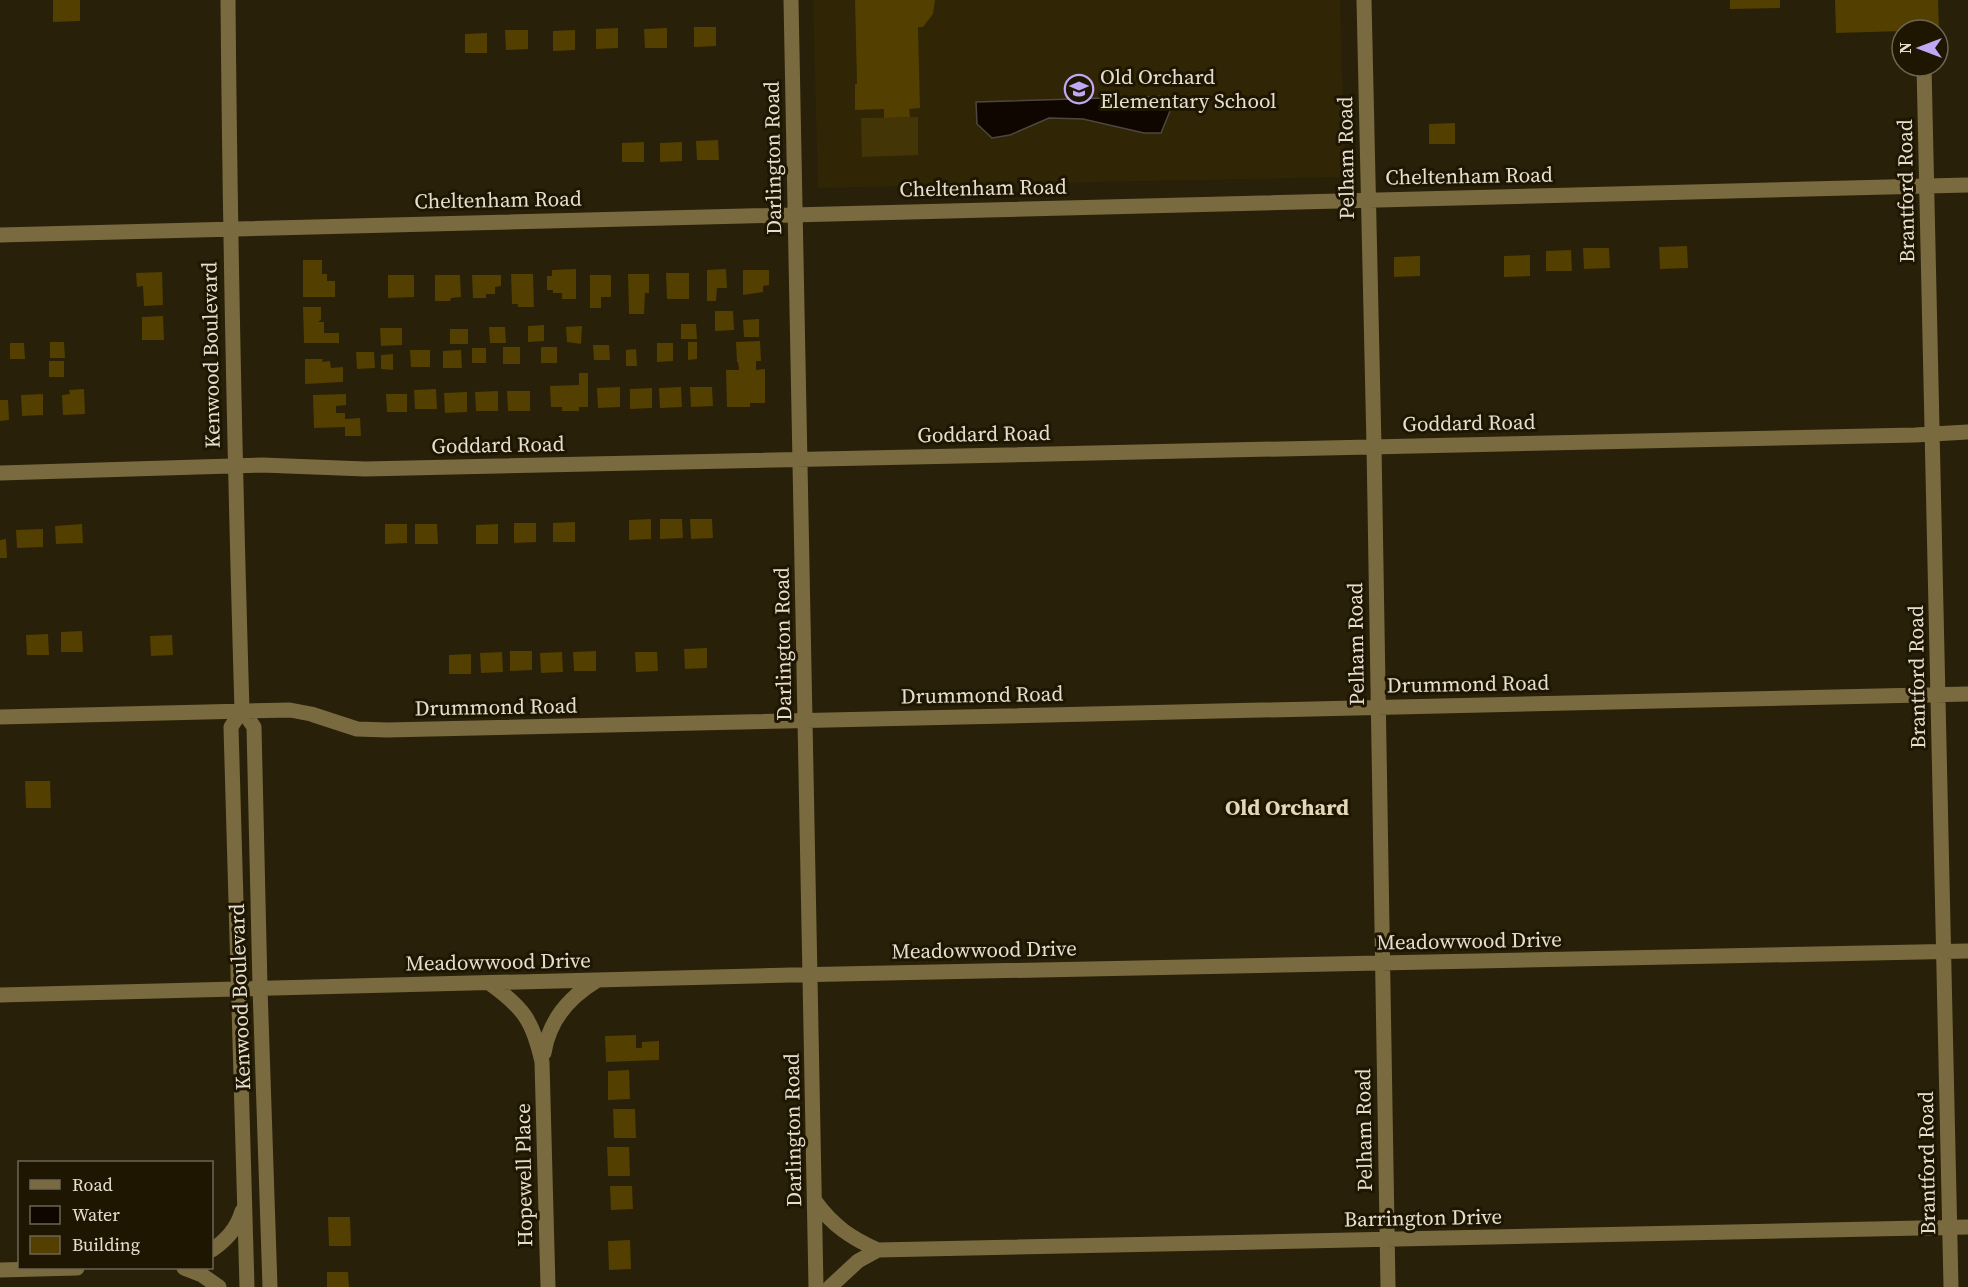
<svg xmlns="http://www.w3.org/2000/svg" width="1968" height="1287" font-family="'Source Serif 4',serif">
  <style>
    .built { fill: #302504 }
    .green { fill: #443507 }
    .water { fill: #0f0600; stroke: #4f473f; stroke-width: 1.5 }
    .building { fill: #533f00 }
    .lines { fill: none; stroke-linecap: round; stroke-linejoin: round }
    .minor { stroke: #7a6a40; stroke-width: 15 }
    .labels { text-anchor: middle; stroke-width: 6; stroke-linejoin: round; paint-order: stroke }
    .poi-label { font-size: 21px; fill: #e5dfd1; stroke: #1f1601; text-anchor: start }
    .street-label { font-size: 21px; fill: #e5dfd1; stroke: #1f1601 }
    .neighbourhood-label { font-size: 22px; font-weight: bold; fill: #e2d7bb; stroke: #1f1601 }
  </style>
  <rect width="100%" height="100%" fill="#282008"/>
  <!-- built -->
  <path class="built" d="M813,0h527l5,177 -527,11z"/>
  <!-- green -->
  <path class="green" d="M918,117v38l-56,2 -1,-39z"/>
  <!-- water -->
  <path class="water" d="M1169,96l1,15 -9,22h-17l-61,-14 -34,-1 -39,17 -18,3 -15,-14 -1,-22z"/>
  <!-- building -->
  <path class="building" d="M53,0h27v21l-27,1z
    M855,0h80l-2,14 -10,13h-5l2,81 -11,1 1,8 -26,1v-9l-29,1v-26h2z
    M1730,0h50v8l-50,1z
    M1835,0h103l1,30 -103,3z
    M694,27h22v19l-22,1z
    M618,28v20l-22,1v-20z
    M667,28v20h-22l-1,-19z
    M505,30h23v19l-22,1z
    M575,30v20l-22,1v-20z
    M487,33v20h-22v-19z
    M1455,123v21h-26v-20z
    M718,140l1,20h-22l-1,-19z
    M644,142v20h-22v-19z
    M682,142v19l-22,1v-19z
    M1687,246l1,22 -28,1 -1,-22z
    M1583,248h26l1,20 -26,1z
    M1571,250l1,21h-26v-20z
    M1530,255v21l-26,1v-21z
    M1420,256v20l-26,1v-20z
    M303,260h19v14h5v7h8v16h-32z
    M576,269v30h-14v-6h-9v-3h-6v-14h5v-6z
    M726,269l1,19h-10l-1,13h-9v-31z
    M743,270h26v15l-6,1v6l-20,3z
    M162,272l1,33 -19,1 -1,-20 -6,1 -1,-14z
    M666,273h23v26h-22z
    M511,274h22l1,33h-16v-3h-6z
    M628,274h21v19h-4l-1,21h-15z
    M388,275h26v22l-26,1z
    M435,275h25l1,22 -10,1 -1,3h-15z
    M472,275h29v11l-6,1v7h-9v4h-13z
    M590,275h21v22h-10v11h-11z
    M303,307h18v13l-3,2h6v11h15v10h-35z
    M715,311h18l1,19 -19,1z
    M163,316l1,24h-22v-23z
    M759,319v18h-15l-1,-17z
    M681,324h15l1,15h-16z
    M544,325v16l-16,1v-16z
    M582,326l-1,18 -14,-2 -1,-15z
    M489,327h16l1,16h-16z
    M380,328h22v17l-21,1z
    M450,329h18v15h-18z
    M760,341l1,20h-5v9l9,-1v34h-15v4h-23l-1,-37h13l-1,-8h-1l-1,-20z
    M50,342h14l1,16h-15z
    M688,342h9v17l-9,1z
    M10,343h14l1,16h-15z
    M657,343h16v18l-16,1z
    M593,345h16l1,15h-16z
    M503,347h17v17h-17z
    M541,347h16v16h-16z
    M472,348h14v15h-14z
    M636,349l1,17h-11v-16z
    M410,350h20v17h-19z
    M461,350l1,18h-19v-17z
    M356,352h18l1,16 -18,1z
    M393,354v16l-12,-1v-14z
    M305,359h18l-1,3 8,-1 1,7 12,-1v15l-38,2z
    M49,361h15v16h-15z
    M579,373h9v34h-9v4h-17v-4h-11l-1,-21 29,-1z
    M620,387v20l-22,1 -1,-20z
    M681,387l1,20 -22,1 -1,-20z
    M690,387h22l1,19 -22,1z
    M652,388v20l-22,1v-20z
    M84,389l1,25 -22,1 -1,-20 8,-1 -1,-4z
    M436,389l1,20h-22l-1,-19z
    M498,391v20h-22l-1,-19z
    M507,391h23v20h-22z
    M467,392v20l-22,1 -1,-20z
    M43,394v21l-21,1 -1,-21z
    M346,394v11l-10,1v7h9v6l15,-1 1,18h-16v-9l-31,1 -1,-33z
    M386,394h21v18h-20z
    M0,400h8l1,20 -9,1z
    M651,519v20l-22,1v-20z
    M660,519h22l1,19 -23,1z
    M690,519h22l1,19 -22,1z
    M575,522v20h-22v-19z
    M514,523h22v19l-22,1z
    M82,524l1,19 -27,1 -1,-18z
    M385,524h22v19l-22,1z
    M415,524h22l1,20h-23z
    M498,524v20h-22v-19z
    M43,529v18l-26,1 -1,-18z
    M6,539l1,19h-7v-18z
    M82,631l1,21h-22v-20z
    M48,634l1,21h-22l-1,-20z
    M172,635l1,20 -22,1 -1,-20z
    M707,648v20l-22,1 -1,-20z
    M510,651h22v19l-22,1z
    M596,651v20h-22l-1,-19z
    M502,652l1,20 -22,1 -1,-20z
    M562,652l1,20 -22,1 -1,-20z
    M635,652h22l1,19 -22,1z
    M471,654v20h-22v-19z
    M25,781h25l1,27h-25z
    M636,1035v13h6v-6l17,-1v19l-53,2 -1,-26z
    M629,1070l1,29 -22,1v-29z
    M613,1109h22l1,29h-22z
    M607,1147h22l1,29h-22z
    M610,1186h22l1,23 -22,1z
    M328,1217h22l1,29h-22z
    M630,1240l1,29 -22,1 -1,-29z
    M327,1272h21l1,15h-22z"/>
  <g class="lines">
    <!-- minor -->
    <path class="minor" d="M228,0c2,237 7,473 14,710l12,17 6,260 10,300
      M791,0l25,1287
      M1364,0l10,446 14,841
      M1924,66l27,1221
      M0,235l1968,-50
      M0,473l262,-8 103,4 1550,-34 53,-3
      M242,710l-11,17 16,560
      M0,717l290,-7 21,4 46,15 30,1 1581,-36
      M489,983c35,25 44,38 53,79l6,225
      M0,995l791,-20 1177,-24
      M544,1053c5,-32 24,-55 52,-72
      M815,1201c18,25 36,37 63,49
      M212,1250c14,-10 25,-21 30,-39
      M184,1268l18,7 17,12
      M0,1270l77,-2
      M830,1287l28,-26 20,-11 1090,-23"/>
  </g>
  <!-- icons -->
  <defs>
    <g id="school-ring" transform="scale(1.5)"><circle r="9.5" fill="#1f1601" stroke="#c1a8f3" stroke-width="1.5"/><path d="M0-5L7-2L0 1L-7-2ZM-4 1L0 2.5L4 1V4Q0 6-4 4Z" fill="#c1a8f3"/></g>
  </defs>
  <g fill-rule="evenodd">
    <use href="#school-ring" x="1079" y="89"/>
  </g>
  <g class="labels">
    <!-- poi labels -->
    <g class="poi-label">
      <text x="1100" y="84">Old Orchard<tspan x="1100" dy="24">Elementary School</tspan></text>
    </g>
    <!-- street labels -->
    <g class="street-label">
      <text transform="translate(773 158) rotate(-91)" y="7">Darlington Road</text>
      <text transform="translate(1346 158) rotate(-91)" y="7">Pelham Road</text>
      <text transform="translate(1469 176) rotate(-1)" y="7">Cheltenham Road</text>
      <text transform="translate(983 188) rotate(-1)" y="7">Cheltenham Road</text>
      <text transform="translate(1906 191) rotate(-91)" y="7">Brantford Road</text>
      <text transform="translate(498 200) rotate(-1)" y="7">Cheltenham Road</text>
      <text transform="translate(211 355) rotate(-91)" y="7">Kenwood Boulevard</text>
      <text transform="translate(1469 423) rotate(-1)" y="7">Goddard Road</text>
      <text transform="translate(984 434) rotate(-1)" y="7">Goddard Road</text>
      <text transform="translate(498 445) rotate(-1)" y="7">Goddard Road</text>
      <text transform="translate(783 644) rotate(-91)" y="7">Darlington Road</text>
      <text transform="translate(1356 644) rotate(-91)" y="7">Pelham Road</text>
      <text transform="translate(1917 677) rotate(-91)" y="7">Brantford Road</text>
      <text transform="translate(1468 684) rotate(-1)" y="7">Drummond Road</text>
      <text transform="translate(982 695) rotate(-1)" y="7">Drummond Road</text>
      <text transform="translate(496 707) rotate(-1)" y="7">Drummond Road</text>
      <text transform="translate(1469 941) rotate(-1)" y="7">Meadowwood Drive</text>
      <text transform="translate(984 950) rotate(-1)" y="7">Meadowwood Drive</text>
      <text transform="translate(498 962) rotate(-1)" y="7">Meadowwood Drive</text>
      <text transform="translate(240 997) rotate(-92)" y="7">Kenwood Boulevard</text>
      <text transform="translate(793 1130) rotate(-91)" y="7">Darlington Road</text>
      <text transform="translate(1364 1130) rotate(-91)" y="7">Pelham Road</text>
      <text transform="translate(1927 1163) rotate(-91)" y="7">Brantford Road</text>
      <text transform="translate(524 1175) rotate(-91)" y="7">Hopewell Place</text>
      <text transform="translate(1423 1218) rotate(-1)" y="7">Barrington Drive</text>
    </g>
    <!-- neighbourhood labels -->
    <g class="neighbourhood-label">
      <text x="1287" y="815">Old Orchard</text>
    </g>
  </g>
  <!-- legend -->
  <rect x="18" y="1161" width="195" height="108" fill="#1f1601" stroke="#6e6654" stroke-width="1.5"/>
  <rect x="30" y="1180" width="30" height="9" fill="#7a6a40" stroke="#6e6654" stroke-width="1.5"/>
  <text x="72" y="1191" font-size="18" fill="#e5dfd1">Road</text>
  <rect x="30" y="1206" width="30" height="18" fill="#0f0600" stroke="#6e6654" stroke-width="1.5"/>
  <text x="72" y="1221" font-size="18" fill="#e5dfd1">Water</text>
  <rect x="30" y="1236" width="30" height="18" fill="#533f00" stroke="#6e6654" stroke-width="1.5"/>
  <text x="72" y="1251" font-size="18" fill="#e5dfd1">Building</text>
  <!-- north arrow -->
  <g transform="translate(1920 48) rotate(270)"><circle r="28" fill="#1f1601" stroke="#6e6654" stroke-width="1.5"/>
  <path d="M0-4.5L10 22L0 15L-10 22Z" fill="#c1a8f3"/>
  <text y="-9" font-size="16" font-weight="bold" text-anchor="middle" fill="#e5dfd1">N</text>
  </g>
</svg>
